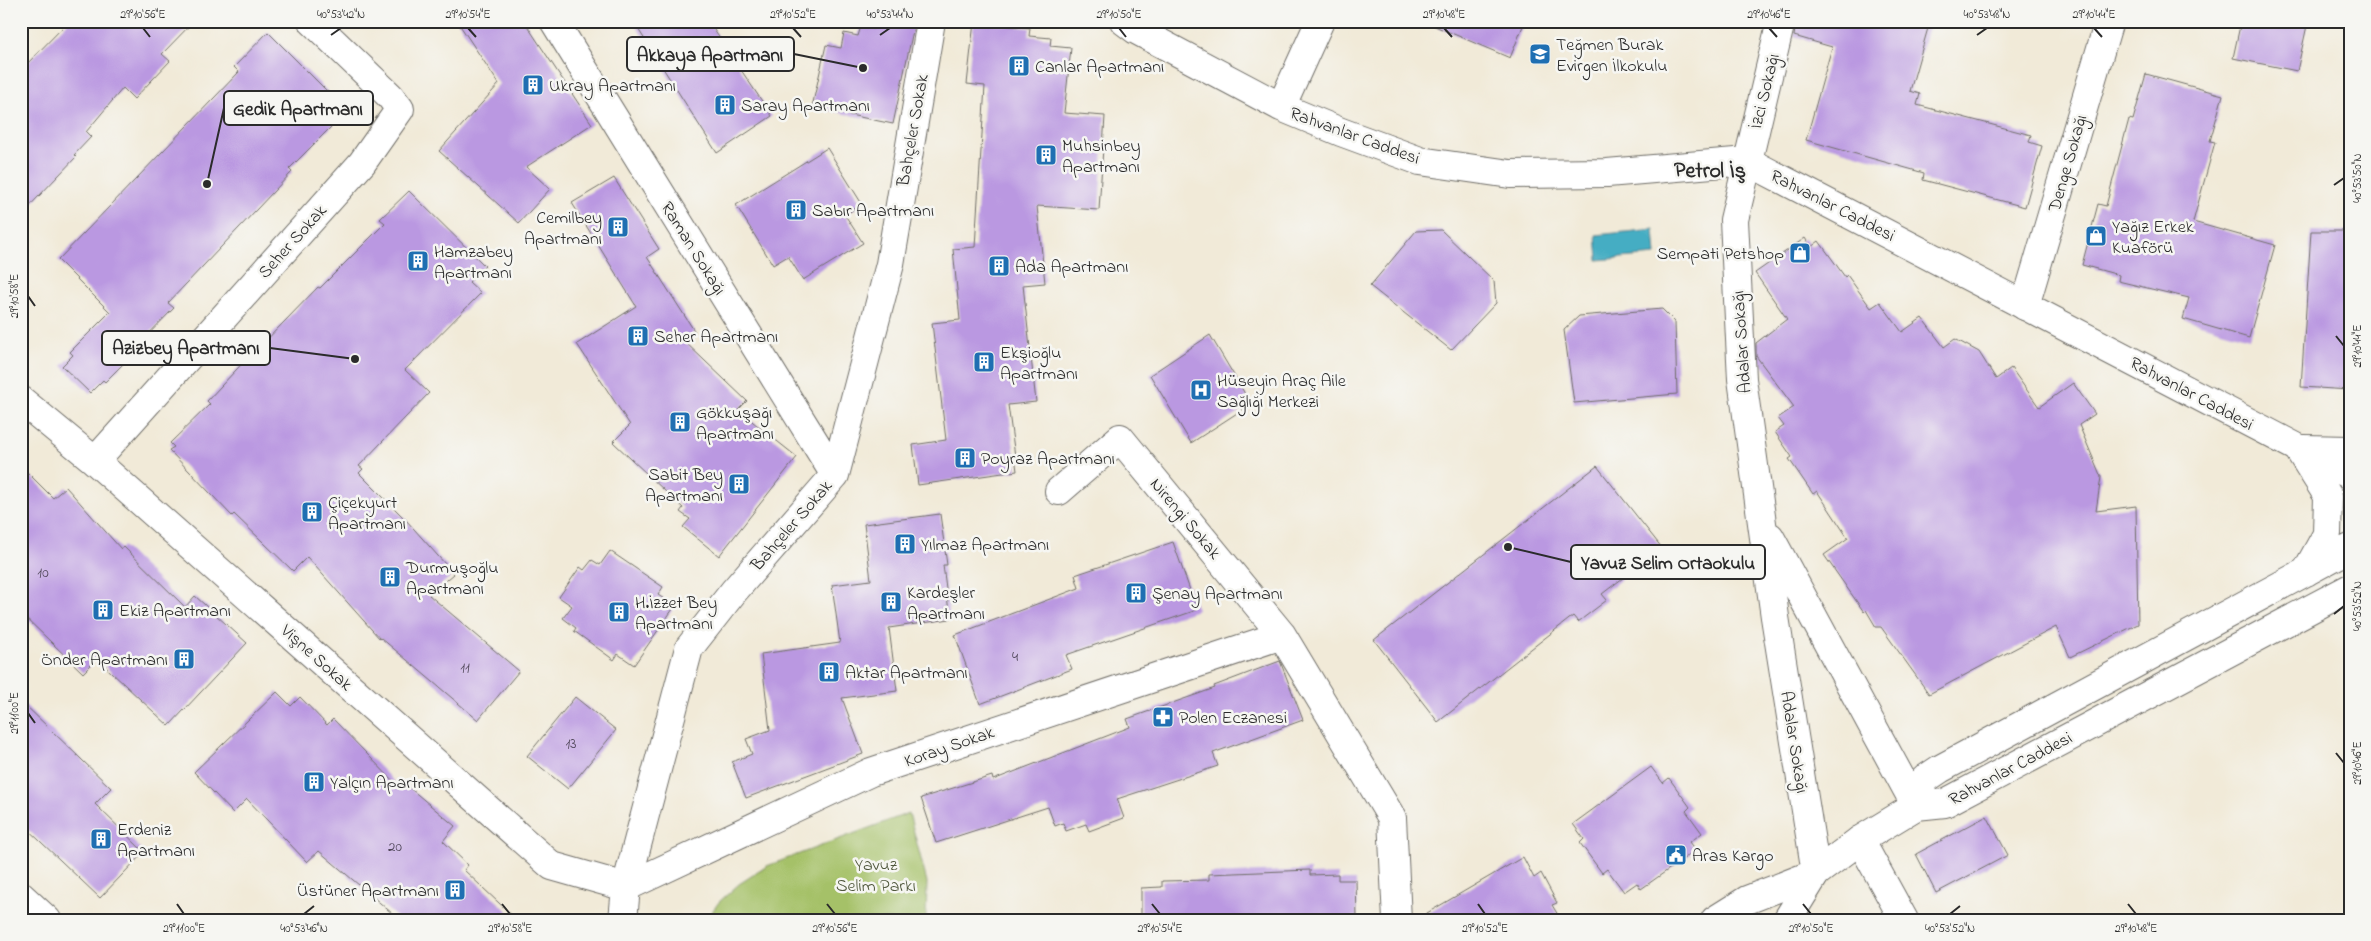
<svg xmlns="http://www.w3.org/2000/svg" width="2371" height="941" font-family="'Indie Flower',sans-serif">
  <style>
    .green { fill: #a5c168; stroke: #68764a }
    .water { fill: #44adc3; stroke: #386c77 }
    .building { fill: #ba98e1 }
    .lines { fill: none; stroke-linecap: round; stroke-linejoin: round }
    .minor-casing { stroke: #706e68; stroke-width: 30 }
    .tertiary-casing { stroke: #706e68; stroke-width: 30 }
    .minor { stroke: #fff; stroke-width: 28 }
    .tertiary { stroke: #fff; stroke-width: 28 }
    .ticks { fill: none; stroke: #2b2b2b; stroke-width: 2 }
    .labels { text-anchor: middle; stroke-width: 5; stroke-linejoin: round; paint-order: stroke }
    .number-label { font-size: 15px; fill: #4f4658 }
    .poi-label { font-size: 18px; fill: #2b2b2b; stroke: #f6f6f2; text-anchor: start }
    .street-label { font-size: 18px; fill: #2b2b2b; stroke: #f6f6f2 }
    .park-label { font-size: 18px; fill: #50583d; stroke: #f6f6f2 }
    .district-label { font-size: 22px; font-weight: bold; fill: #2b2b2b; stroke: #f6f6f2 }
    .leader { fill: none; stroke: #2b2b2b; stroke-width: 2 }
    .callout-dot { fill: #2b2b2b; stroke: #f6f6f2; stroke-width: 2 }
    .callout { fill: #f6f6f2; stroke: #2b2b2b; stroke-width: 2 }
    .callout-label { font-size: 19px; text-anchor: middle; font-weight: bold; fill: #2b2b2b }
    .neatline { fill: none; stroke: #2b2b2b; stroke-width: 2 }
    .ticks-label { font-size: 12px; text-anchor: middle; fill: #2b2b2b }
  </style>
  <rect width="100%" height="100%" fill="#f6f6f2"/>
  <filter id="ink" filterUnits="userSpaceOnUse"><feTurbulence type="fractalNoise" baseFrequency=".02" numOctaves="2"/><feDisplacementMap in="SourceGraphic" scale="10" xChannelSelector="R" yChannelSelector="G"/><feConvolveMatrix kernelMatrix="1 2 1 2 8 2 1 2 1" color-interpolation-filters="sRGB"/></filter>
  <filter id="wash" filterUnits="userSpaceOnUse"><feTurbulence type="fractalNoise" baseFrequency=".0096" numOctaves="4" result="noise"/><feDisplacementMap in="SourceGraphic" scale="20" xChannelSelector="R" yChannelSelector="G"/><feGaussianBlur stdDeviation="1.12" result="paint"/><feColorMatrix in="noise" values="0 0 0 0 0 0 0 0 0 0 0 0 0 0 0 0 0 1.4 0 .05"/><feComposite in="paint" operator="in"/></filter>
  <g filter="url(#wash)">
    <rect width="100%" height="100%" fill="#f1ead8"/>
    <!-- green -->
    <path class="green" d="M909,813l18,69 -1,38h-220l13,-18 20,-18 28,-18z"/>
    <!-- water -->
    <path class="water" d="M1654,229l2,26 -58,5 -2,-25z"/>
    <g id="blocks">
      <!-- building -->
      <path class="building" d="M69,21h125l-32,33 8,7 -36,38 -11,-11 -37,44 5,5 -17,18 2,2 -55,58v-145z
        M457,21h67l68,103 -66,43 24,22 -31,34 -80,-72 60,-67z
        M633,21h75l64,95 -55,37z
        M876,21h39l-22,103 -81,-17 14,-62 15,3 3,-15 14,3 3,-10 13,3z
        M1423,21h102l-15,37z
        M1796,21h134l-20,70 10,3 -3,11 114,30 -2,7 13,4 -17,61 -102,-27 1,-7 -118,-33 26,-93 -38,-11z
        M2241,21h67l-11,50 -64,-13z
        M974,22l56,6 -1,8 22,2 -1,8 21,2 -7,65 41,3 -6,94 -62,-4 8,77 -22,2 13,117 -28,3 9,66 -99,14 -5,-40 33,-5 -14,-117 28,-3 -7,-71 22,-2 10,-161 -18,-2z
        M268,32l79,79 -58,58 3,3 -124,131 6,5 -38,39 2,2 -33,33 -2,-2 -13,13 -28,-27 11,-11 -3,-3 40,-40 -52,-52 181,-188 -5,-5z
        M2146,74l77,21 -13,46 5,1 -22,80 82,23 -26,93 -66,-19 6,-21 -71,-17 1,-6 -37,-10 16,-61 8,2 23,-87 4,1z
        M827,148l35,56 -17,11 18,28 -60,37 -15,-24 -15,9 -37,-60z
        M614,178l45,71 -12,8 48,75 -12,8 64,61 -9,9 59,47 -78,99 -36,-29 7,-8 -10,-7 3,-4 -70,-66 17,-17 -53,-81 59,-38 -64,-103z
        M409,191l76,75 -16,16 12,11 -76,77 24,23 -70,73 4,3 -4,4 47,47 48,54 -25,21 90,76 -41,49 -97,-82 -1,1 -73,-82 -14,14 -59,-57 -2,2 -63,-66 5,-3 -4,-4 40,-39 -3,-3 43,-46 1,1 67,-69 2,1 65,-65 -5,-4z
        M1441,230l53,51 2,22 -45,47 -81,-64 46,-55z
        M2311,231h39v159l-49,-3z
        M1805,238l6,9 8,-6 26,36 2,-2 24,33 9,-6 22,30 20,-14 22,29 11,-8 24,13 17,27 15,-11 28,39 34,-24 22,31 -16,11 22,52 -5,34 40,-5 2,118 -68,33 -14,-30 -127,67 -48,-67h-5l-10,-17 -2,2 -40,-57 24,-17 -31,-47 -4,3 -24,-35 3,-2 -17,-25 9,-6 -6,-8 16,-11 -38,-51v-13l31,-24 -32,-46z
        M1662,309l13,13 2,72 -103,9 -10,-73 15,-14z
        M1210,335l41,69 -60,39 -41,-68z
        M21,466l32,32 13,-11 55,62 2,-3 62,61 10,-11 52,47 -78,83 -72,-67 -14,14 -62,-60z
        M1597,466l65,82 -60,46 5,6 -29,22 -5,-6 -135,106 -64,-82z
        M940,514l7,51h-4l7,54 -61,9 8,63 -55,7 21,56 -117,44 -14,-36 20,-8 -6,-15 24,-9 -9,-76 79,-11 -8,-58 39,-5 -7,-56z
        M1173,542l24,68 -131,45 6,14 -92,35 -25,-69 124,-47 -4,-13z
        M610,551l53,36 -5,8 17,11 -41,59 -16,-11 -4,6 -40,-29 2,-3 -13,-10 9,-12 -13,-9 21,-30 4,3 8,-10 8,5z
        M1280,661l23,59 -90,33 5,13 -101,33 7,19 -35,13 -3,-7 -20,7 -3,-8 -8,3 -7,-19 -112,36 -15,-45 71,-22 1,4 137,-53 -3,-8 88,-31 -1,-2z
        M277,692l14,14 9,-9 27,28 6,-6 68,70 4,-5 50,42 -12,15 25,24 -4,5 53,50h-117l-81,-69 -12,11 -60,-63 -14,14 -39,-41z
        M575,697l41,33 -48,59 -41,-33z
        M21,701l90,87 -16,16 49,48 -44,46 -79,-75z
        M1651,767l12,16 6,-5 21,29 -4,4 16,22 -12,9 6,8 -55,39 -4,-6 -13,9 -17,-23 -5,4 -22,-30 4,-4 -11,-15z
        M1987,816l21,39 -72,38 -20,-39z
        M1523,857l11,21 7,-5 16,30 -5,2 9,15h-146z
        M1310,870v5l28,-1v6h18l1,37h-6v3h-210v-32l21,-1v-6l47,-1v-6z"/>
    </g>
  </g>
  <g filter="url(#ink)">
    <use href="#blocks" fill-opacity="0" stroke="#706e68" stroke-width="1"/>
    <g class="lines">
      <!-- minor casing -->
      <g class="minor-casing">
        <path id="minor" d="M554,21l281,454
          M1781,21l-47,199 8,159 33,238 41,256
          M2025,306l84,-285
          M21,400l74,61 457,405 74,21 245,-115 411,-137
          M95,461l267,-298 38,-54 -10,-13 -78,-75
          M1059,491l61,-53 162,197 110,183 5,102
          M1770,537l146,269
          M1860,840l44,80
          M21,896l26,24
          M623,920l3,-33 63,-239 45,-57 101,-116 55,-211 41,-243"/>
      </g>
      <!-- tertiary casing -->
      <g class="tertiary-casing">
        <path id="tertiary" d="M1124,21l12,9 145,77 60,25 79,29 90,13 97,-1 140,-12 603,314
          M1281,107l39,-86
          M2304,449l46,1
          M2299,450l29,46 -1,38 -21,38
          M1916,806l9,-27 15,-10 410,-221
          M1715,920l32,-20 69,-27 44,-33 56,-34 29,-3 405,-215
          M1787,920l29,-47"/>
      </g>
      <!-- minor -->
      <use href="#minor" class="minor"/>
      <!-- tertiary -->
      <use href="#tertiary" class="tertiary"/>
    </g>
  </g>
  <!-- ticks -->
  <path class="ticks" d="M143,28l7,9M468,28l8,9M793,28l8,9M1119,28l7,9M1444,28l8,9M1769,28l8,9M2094,28l8,9M331,35l10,-7M880,35l10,-7M1977,35l10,-7M2334,185l10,-7M28,296l7,10M2336,336l8,10M2334,614l10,-8M28,713l7,10M2336,753l8,10M177,904l7,10M502,904l8,10M827,904l8,10M1152,904l8,10M1478,904l7,10M1803,904l8,10M2128,904l8,10M304,914l10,-8M1950,914l10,-8"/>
  <!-- icons -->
  <defs>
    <g id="school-square" transform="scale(1.125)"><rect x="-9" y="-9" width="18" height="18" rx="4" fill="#1f6fb2" stroke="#f6f6f2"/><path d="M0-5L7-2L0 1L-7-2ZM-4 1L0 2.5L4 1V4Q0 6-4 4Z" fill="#fff"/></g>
    <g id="building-square" transform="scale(1.125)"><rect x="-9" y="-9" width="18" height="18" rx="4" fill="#1f6fb2" stroke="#f6f6f2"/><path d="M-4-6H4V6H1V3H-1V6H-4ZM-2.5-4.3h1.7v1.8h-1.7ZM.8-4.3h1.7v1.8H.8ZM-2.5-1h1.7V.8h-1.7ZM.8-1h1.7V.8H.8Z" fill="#fff"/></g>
    <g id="shop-square" transform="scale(1.125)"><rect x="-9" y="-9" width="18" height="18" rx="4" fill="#1f6fb2" stroke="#f6f6f2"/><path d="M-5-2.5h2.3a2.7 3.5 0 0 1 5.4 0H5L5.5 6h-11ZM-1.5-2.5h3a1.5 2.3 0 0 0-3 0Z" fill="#fff"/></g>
    <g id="hospital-square" transform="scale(1.125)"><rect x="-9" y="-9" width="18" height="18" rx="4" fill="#1f6fb2" stroke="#f6f6f2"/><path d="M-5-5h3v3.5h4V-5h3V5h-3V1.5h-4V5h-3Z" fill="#fff"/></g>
    <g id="pharmacy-square" transform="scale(1.125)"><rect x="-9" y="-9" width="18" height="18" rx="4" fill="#1f6fb2" stroke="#f6f6f2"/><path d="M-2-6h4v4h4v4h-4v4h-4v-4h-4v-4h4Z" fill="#fff"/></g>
    <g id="civic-square" transform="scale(1.125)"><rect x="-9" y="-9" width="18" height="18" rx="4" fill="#1f6fb2" stroke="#f6f6f2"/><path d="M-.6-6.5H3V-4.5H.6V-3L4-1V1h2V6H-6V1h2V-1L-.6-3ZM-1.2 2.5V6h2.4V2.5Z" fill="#fff"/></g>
  </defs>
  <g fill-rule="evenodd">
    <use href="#school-square" x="1540" y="54"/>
    <use href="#building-square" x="1019" y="66"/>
    <use href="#building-square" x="533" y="85"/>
    <use href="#building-square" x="725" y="105"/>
    <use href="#building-square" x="1046" y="155"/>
    <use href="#building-square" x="796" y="210"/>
    <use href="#building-square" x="618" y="227"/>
    <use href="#shop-square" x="2096" y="236"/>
    <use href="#shop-square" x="1800" y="253"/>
    <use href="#building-square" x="418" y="261"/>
    <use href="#building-square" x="999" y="266"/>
    <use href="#building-square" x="638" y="336"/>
    <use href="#building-square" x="984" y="362"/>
    <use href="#hospital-square" x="1201" y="390"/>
    <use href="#building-square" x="680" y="422"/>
    <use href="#building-square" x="965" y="458"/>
    <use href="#building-square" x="739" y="484"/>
    <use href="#building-square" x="312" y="512"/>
    <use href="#building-square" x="905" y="544"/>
    <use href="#building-square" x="390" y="577"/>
    <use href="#building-square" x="1136" y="593"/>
    <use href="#building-square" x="891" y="602"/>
    <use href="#building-square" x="103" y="610"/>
    <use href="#building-square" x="619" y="612"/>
    <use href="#building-square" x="184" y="659"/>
    <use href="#building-square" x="829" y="672"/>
    <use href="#pharmacy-square" x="1163" y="717"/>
    <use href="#building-square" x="314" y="782"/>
    <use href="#building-square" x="101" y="839"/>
    <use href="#civic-square" x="1676" y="855"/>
    <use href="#building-square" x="455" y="890"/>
  </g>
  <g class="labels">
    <!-- number labels -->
    <g class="number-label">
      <text x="43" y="577">10</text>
      <text x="1015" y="661">4</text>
      <text x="465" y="672">11</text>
      <text x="571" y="748">13</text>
      <text x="395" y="851">20</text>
    </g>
    <!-- poi labels -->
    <g class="poi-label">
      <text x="1556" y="50">Teğmen Burak<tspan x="1556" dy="21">Evirgen İlkokulu</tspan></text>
      <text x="1035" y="72">Canlar Apartmanı</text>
      <text x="549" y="91">Ukray Apartmanı</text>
      <text x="741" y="111">Saray Apartmanı</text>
      <text x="1062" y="151">Muhsinbey<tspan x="1062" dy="21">Apartmanı</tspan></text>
      <text x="812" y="216">Sabır Apartmanı</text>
      <text x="602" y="223" text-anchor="end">Cemilbey<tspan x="602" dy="21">Apartmanı</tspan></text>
      <text x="2112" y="232">Yağız Erkek<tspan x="2112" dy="21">Kuaförü</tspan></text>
      <text x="434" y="257">Hamzabey<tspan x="434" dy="21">Apartmanı</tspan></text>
      <text x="1784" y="259" text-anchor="end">Sempati Petshop</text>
      <text x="1015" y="272">Ada Apartmanı</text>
      <text x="654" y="342">Seher Apartmanı</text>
      <text x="1000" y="358">Ekşioğlu<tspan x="1000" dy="21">Apartmanı</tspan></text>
      <text x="1217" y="386">Hüseyin Araç Aile<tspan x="1217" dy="21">Sağlığı Merkezi</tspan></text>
      <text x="696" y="418">Gökkuşağı<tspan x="696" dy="21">Apartmanı</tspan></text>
      <text x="981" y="464">Poyraz Apartmanı</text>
      <text x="723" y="480" text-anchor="end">Sabit Bey<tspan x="723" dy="21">Apartmanı</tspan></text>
      <text x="328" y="508">Çiçekyurt<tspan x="328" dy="21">Apartmanı</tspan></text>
      <text x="921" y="550">Yılmaz Apartmanı</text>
      <text x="406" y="573">Durmuşoğlu<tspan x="406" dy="21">Apartmanı</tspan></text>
      <text x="907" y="598">Kardeşler<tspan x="907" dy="21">Apartmanı</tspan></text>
      <text x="1152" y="599">Şenay Apartmanı</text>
      <text x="635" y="608">H.İzzet Bey<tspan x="635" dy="21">Apartmanı</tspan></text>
      <text x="119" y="616">Ekiz Apartmanı</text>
      <text x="168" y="665" text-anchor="end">Önder Apartmanı</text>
      <text x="845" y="678">Aktar Apartmanı</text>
      <text x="1179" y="723">Polen Eczanesi</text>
      <text x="330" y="788">Yalçın Apartmanı</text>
      <text x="117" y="835">Erdeniz<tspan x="117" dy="21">Apartmanı</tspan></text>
      <text x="1692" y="861">Aras Kargo</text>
      <text x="439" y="896" text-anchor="end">Üstüner Apartmanı</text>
    </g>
    <!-- street labels -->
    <g class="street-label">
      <text transform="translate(1764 91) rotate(-76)" y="6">İzci Sokağı</text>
      <text transform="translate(912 130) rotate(-80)" y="6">Bahçeler Sokak</text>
      <text transform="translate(1355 135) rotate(20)" y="6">Rahvanlar Caddesi</text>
      <text transform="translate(2067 163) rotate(-74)" y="6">Denge Sokağı</text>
      <text transform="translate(1833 205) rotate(27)" y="6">Rahvanlar Caddesi</text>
      <text transform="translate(292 241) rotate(-48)" y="6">Seher Sokak</text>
      <text transform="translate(694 248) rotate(58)" y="6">Raman Sokağı</text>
      <text transform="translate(1741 342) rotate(-94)" y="6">Adalar Sokağı</text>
      <text transform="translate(2192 393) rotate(28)" y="6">Rahvanlar Caddesi</text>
      <text transform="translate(1186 518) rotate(50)" y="6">Nirengi Sokak</text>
      <text transform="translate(791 525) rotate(-49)" y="6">Bahçeler Sokak</text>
      <text transform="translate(317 657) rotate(42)" y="6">Vişne Sokak</text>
      <text transform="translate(1795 742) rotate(81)" y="6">Adalar Sokağı</text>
      <text transform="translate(949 746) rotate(-19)" y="6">Koray Sokak</text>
      <text transform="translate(2010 768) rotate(-28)" y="6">Rahvanlar Caddesi</text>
    </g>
    <!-- park labels -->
    <g class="park-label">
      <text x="876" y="870">Yavuz<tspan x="876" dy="21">Selim Parkı</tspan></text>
    </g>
    <!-- district labels -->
    <g class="district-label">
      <text x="1710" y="177">Petrol İş</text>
    </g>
  </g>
  <!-- callouts -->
  <path class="leader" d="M863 68L794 54M207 184L224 108M355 359L270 348M1508 547L1571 562"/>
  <g class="callout-dot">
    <circle cx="863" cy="68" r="5"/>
    <circle cx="207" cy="184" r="5"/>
    <circle cx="355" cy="359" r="5"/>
    <circle cx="1508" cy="547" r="5"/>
  </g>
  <g class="callout">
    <rect x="627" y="37" width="167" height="34" rx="5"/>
    <rect x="224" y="91" width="149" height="34" rx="5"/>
    <rect x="102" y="331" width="168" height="34" rx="5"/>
    <rect x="1571" y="545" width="194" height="34" rx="5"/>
  </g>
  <g class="callout-label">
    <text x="710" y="61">Akkaya Apartmanı</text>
    <text x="298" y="115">Gedik Apartmanı</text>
    <text x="186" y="354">Azizbey Apartmanı</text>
    <text x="1668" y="569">Yavuz Selim Ortaokulu</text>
  </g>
  <!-- margin -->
  <rect width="2371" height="941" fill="none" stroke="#f6f6f2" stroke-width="55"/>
  <rect x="28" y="28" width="2316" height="886" class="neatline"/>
  <g class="ticks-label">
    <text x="143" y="18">29°10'56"E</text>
    <text x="341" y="18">40°53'42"N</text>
    <text x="468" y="18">29°10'54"E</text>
    <text x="793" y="18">29°10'52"E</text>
    <text x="890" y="18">40°53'44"N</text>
    <text x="1119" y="18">29°10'50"E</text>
    <text x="1444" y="18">29°10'48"E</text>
    <text x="1769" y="18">29°10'46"E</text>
    <text x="1987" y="18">40°53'48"N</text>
    <text x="2094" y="18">29°10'44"E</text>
    <text transform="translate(2357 178) rotate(-90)" y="4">40°53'50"N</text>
    <text transform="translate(14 296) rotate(-90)" y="4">29°10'58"E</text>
    <text transform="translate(2357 346) rotate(-90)" y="4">29°10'44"E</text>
    <text transform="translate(2357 606) rotate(-90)" y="4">40°53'52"N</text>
    <text transform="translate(14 713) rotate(-90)" y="4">29°11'00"E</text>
    <text transform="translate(2357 763) rotate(-90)" y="4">29°10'46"E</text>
    <text x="184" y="932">29°11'00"E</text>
    <text x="304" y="932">40°53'46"N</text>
    <text x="510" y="932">29°10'58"E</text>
    <text x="835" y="932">29°10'56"E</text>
    <text x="1160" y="932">29°10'54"E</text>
    <text x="1485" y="932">29°10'52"E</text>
    <text x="1811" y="932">29°10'50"E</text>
    <text x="1950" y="932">40°53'52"N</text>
    <text x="2136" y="932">29°10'48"E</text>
  </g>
</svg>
